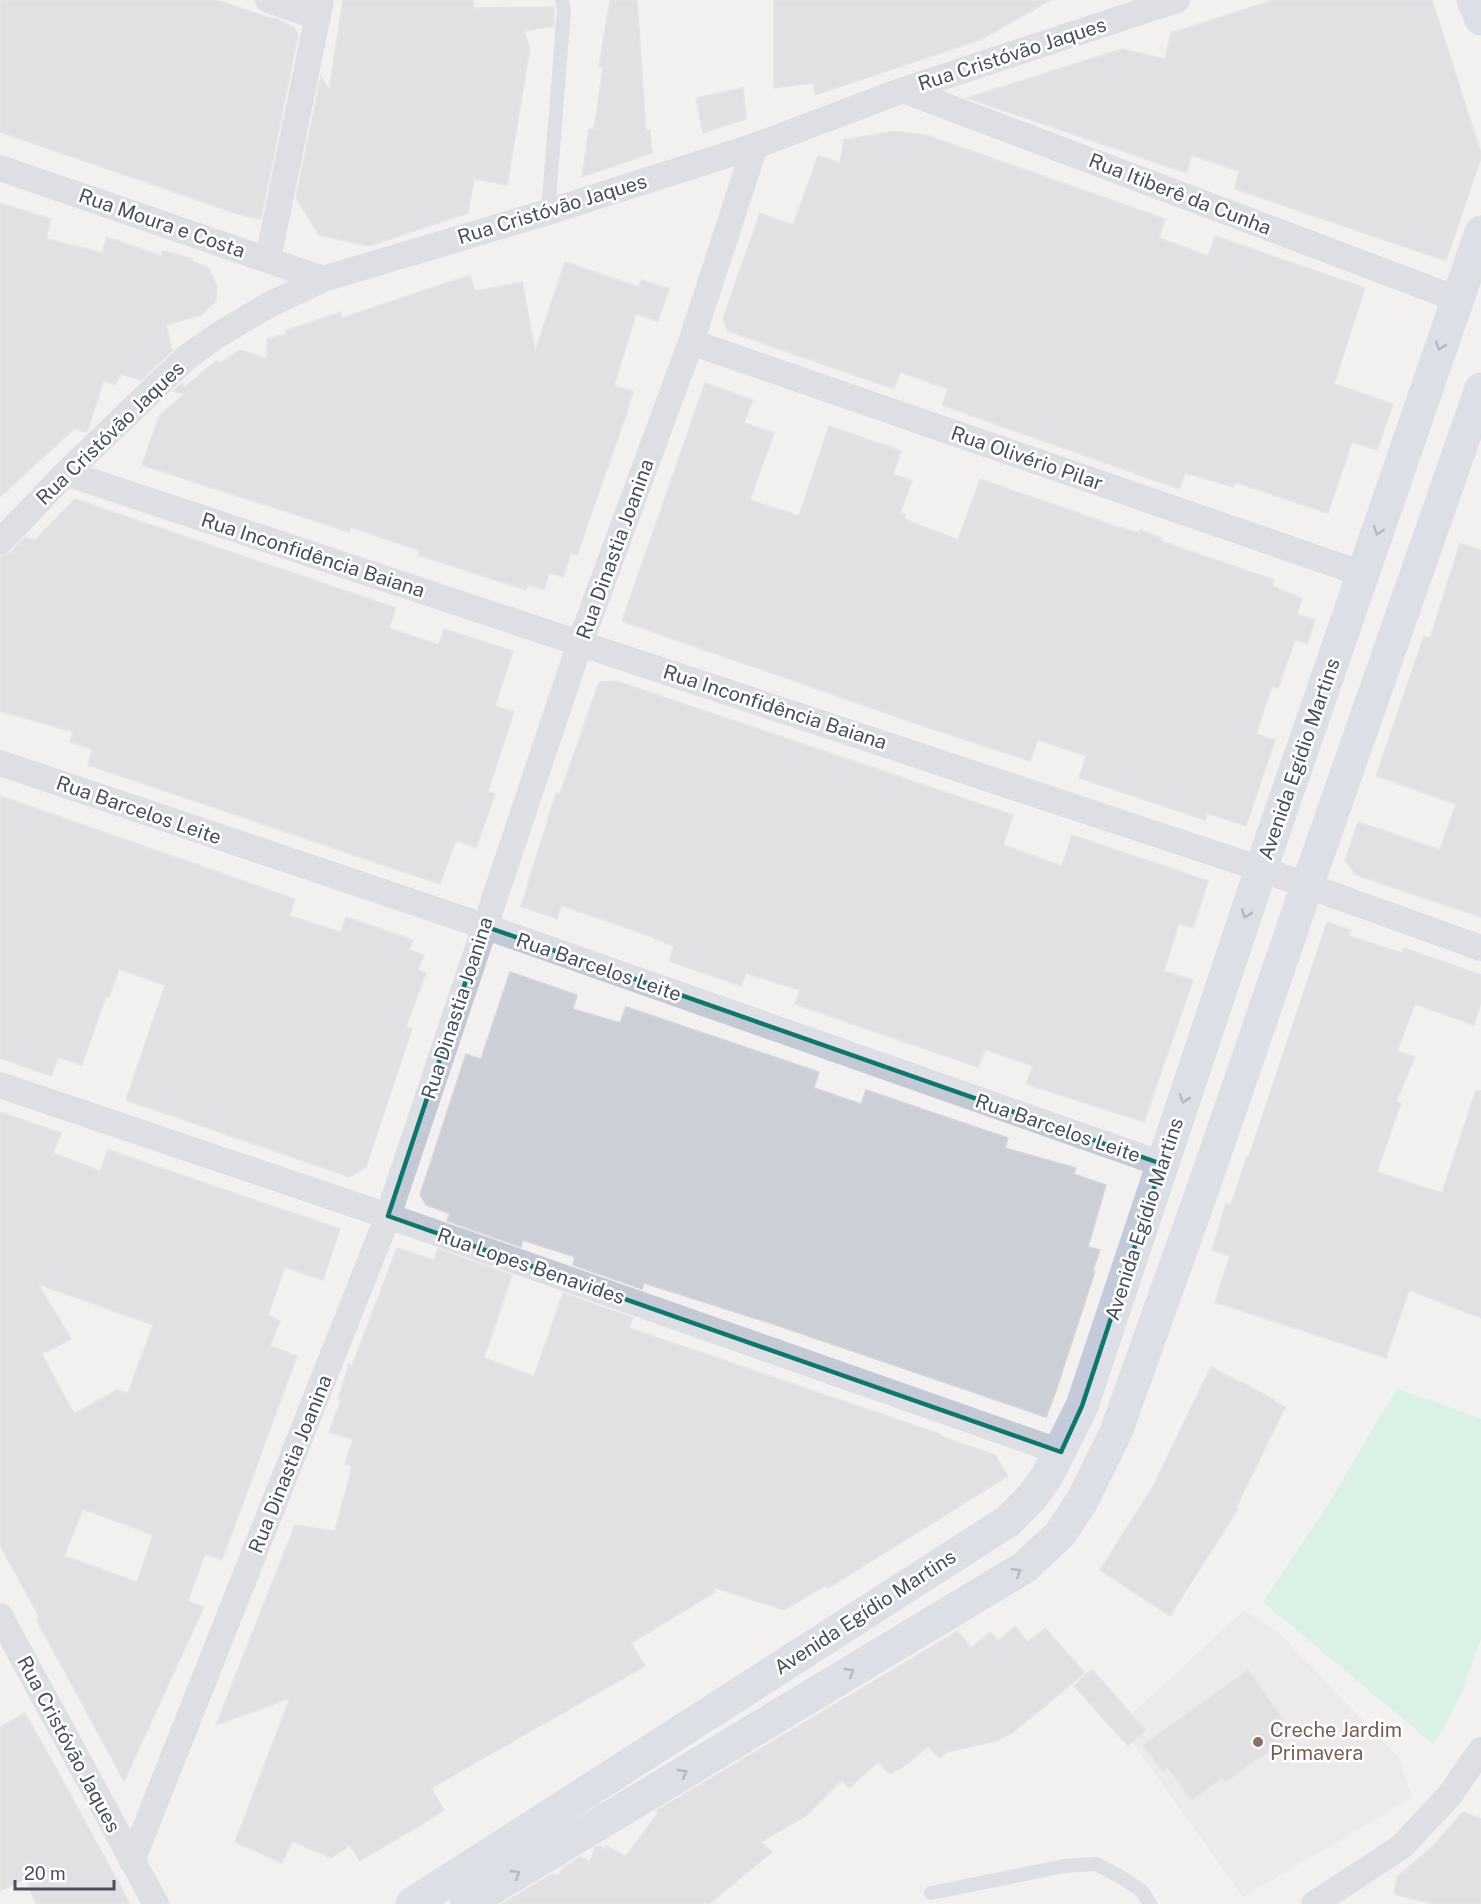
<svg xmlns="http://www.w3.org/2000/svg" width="1481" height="1904" font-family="'Public Sans',sans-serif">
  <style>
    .education { fill: #e4e2e2 }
    .green { fill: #bef1d9 }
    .building { fill: #cccfd6; stroke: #d4d5dc; stroke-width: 1.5; fill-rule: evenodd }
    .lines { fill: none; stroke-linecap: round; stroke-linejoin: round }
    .service { stroke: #c4cad5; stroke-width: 14 }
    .minor { stroke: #c4cad5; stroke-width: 26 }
    .secondary { stroke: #c3cad9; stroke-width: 33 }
    .oneway { stroke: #6d7584 }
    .marked { fill: none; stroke: #0f766e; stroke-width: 4.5; stroke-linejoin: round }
    .education-dot { fill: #8d6e63; stroke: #fff; stroke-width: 2 }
    .labels { text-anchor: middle; stroke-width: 5; stroke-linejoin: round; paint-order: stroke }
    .street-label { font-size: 20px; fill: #48505f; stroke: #fff }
    .education-label { font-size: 20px; fill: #785e54; stroke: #fff; text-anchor: start }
  </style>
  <rect width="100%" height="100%" fill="#f3f1f0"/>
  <!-- education -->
  <path class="education" d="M1244,1610l35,23 120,125 13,40 -169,99 -123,-172z"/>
  <!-- green -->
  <path class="green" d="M1397,1388l84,31v220l-20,55 -19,38 -9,12 -170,-142 66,-99z"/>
  <!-- building -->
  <path class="building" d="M0,0h217l56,19 1,-1 20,9 4,8 -37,184 -23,-5 -238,-82z
    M343,0h130l1,8 80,-1v19l-30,5 6,17 -23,137 -33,-6 -6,34 -99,33 -50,-11 -23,-38 25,-121 8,14z
    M610,0h27l9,130h4l2,23 -70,24 7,-48 5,1 9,-63h-4z
    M774,0h277l-69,39 -167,56 -2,-12 -39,5z
    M1273,0h159l49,153v5l-35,103 -211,-72 4,-18 -48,-16 -4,18 -220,-75 155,-49 43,10 6,-26z
    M743,88l3,31 -43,14 -7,-35z
    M894,131l32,4 239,84 -6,19 49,18 7,-20 150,52 -31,96 59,20 -16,46 -25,-8 -24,71 -93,-31 -1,5 -49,-14 -6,16 -237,-84 6,-16 -48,-17 -6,17 -166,-58 -5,-13 37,-105 33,12 25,-69 22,7 4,-23z
    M0,203l51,16 -5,20 57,14 3,-16 56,19 1,-5 30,8 -1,2 16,6 9,18 -1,16 -15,14 -35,10 5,20 -1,2 3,3 -32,30 -20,-6 -6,11 -11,-5 -17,52 -13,-3 -74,68z
    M565,262l73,25 3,-7 28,9 -11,32 -22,-7 -22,72 19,5 -7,24 -49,140 -6,-2 -8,24 -14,-4 -5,17 -16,-6 -2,6 -108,-35 2,-4 -69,-24 -2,5 -207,-67 17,-49 25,-22 -11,-3 9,-8 2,5 32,-27 4,2 20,-13 27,9v-20l19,-5 -1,-3 56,-19 1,6 128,-43 5,16 47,-9 13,69z
    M705,383l48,17 -9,23 30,10 -24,67 49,16 30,-90 72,25 -8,23 19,7 -12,32 5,1 -1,5 54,21 22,-61 135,47 24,7 1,-3 22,8 -1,3 113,39 -2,6 30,13 -5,15 18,6 -8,24 -12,-4 -17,48 -6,-2 -16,48 19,6 -29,86 -39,-13 -2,7 -126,-42 7,-22 -48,-16 -8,21 -101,-33 -307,-107z
    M75,499l321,109 -7,20 50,17 5,-16 69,22 -18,55 19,6 -26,79 7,3 -19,54 -20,-8 -16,44 -352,-119 4,-16 -22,-7 3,-10 -73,-21v-154l10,-4 15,-16 10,3z
    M1460,543l21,8v366l-125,-42 -11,-15 13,-38 82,28 16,-46 -80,-28 48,-140 6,2z
    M616,681l397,134 -10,30 59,21 10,-31 136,46 -15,47 -14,-5 -15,48 29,9 -49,142 -118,-38 7,-18 -48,-17 -7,18 -183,-63 5,-14 -54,-17 -5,13 -72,-25 5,-15 -21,-8v-1l-92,-32 -4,14 -36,-13 35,-113 4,1 39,-112z
    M0,796l295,103 -5,17 51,16 5,-15 67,23 -4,10 15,5 -6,15 8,3 -20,54 6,2 -46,138 -16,10 -224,-77 39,-115 -46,-16 -10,28 -3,-1 -24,69 -24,-8 -7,19 -51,-18z
    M1327,922l24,8 -2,6 53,17 2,-5 77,27v27l-7,23 -59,-21 -18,47 18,6 -19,45 5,1 -24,69 65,21 34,-103 5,1v227l-72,-28 -23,68 -171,-56 15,-46 -18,-6 14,-47 5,2 16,-49h2z
    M510,972l67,23 -4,14 47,14 6,-16 24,8 169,57 -5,16 47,16 5,-14 142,48 -3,10 71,20 -2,6 32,11 -18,62 12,3 -7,20 2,1 -39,120 -10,26 -276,-94 -126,-40 -2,6 -69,-24 2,-8 -52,-17 -2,7 -74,-26 3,-7 -24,-9 -6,-10 46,-141 15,5z
    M0,1112l61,21 -8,20 47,18 8,-21 232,79 -17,51 -38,-13 -17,48 12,6 -10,25 27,10 -75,204 -17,-6 -17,47 16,6 -80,174 -87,-160 2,-4 -39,-72zM38,1284l115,41 -25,68 -11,-3 -43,24 -32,-60 29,-15zM83,1509l70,26 -16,47 -73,-26z
    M397,1248l37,12 4,-11 74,26 -28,83 50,18 29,-83 70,25 -4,10 311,106v2l55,19 13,21 -180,112 -2,-3 -42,25 -72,-23 3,5 -84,51 14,23 -214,122 13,22 -22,14 -62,37 -10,-16 -19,13 -39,-17 -10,22 -47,-21 55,-144 -74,27 79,-200 40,6 17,-65 -7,-2 8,-25 -24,-7 12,-32 -3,-1 11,-35 3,2z
    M1211,1367l64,33 -1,2 11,5 -49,101 2,1 -68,107 -70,-46 57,-90h-1z
    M1015,1626l13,16 17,-14 40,45 -73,60 -16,8 -48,11 -9,6 -11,-12 -19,17 -19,11 -12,-12 -29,26 -7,-8 -36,36 -45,26 11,10 -63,52h-207l50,-30 6,2 5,-8 17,-11 10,4 5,-13 4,-2 6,3 1,-3 20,10 32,-43 -2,-2 302,-180 13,17 19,-16 8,9z
    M1092,1669l53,61 -17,16 -54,-60z
    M1248,1670l45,64 -68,48 -3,-4 -31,22 -23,-33 -6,4 -19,-26z
    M25,1713l48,86 57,105h-94l-10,-26 -26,13v-164z
    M1463,1812l18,7v85h-49l-38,-10 4,-18 34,-29z"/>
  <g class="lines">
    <!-- service -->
    <path class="service" d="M548,212l16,-202 -2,-10
      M931,1893l133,-27 32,-2 23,12 23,15 8,13"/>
    <!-- minor -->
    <path class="minor" d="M268,0l50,17
      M903,90l554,209
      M0,168l323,111
      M268,259l53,-259
      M691,342l672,232
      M66,473l1195,396 220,79
      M0,542l66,-69 121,-116 31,-22 49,-29 56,-27 225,-67 207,-66 148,-56 274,-90
      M0,763l484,163 678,238
      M0,1085l388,131 673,236
      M0,1616l156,288
      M132,1861l256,-645 192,-573 111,-301 64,-196
      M1314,1904l87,-57 48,-51 32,-46"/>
    <!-- secondary -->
    <path class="secondary" d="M1473,0l8,19
      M412,1904l596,-383 24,-24 15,-21 35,-70 179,-537 220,-637
      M466,1904l559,-337 35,-33 22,-33 34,-69 89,-249 102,-297 174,-497"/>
  </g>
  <!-- one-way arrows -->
  <defs><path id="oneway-chevron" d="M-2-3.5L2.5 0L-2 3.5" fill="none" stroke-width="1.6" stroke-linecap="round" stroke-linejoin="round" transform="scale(1.5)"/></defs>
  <g class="oneway">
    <use href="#oneway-chevron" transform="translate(1440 346) rotate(109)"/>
    <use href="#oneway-chevron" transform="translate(1378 531) rotate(109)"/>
    <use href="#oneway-chevron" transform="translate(1246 914) rotate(109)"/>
    <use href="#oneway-chevron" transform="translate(1184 1099) rotate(109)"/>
    <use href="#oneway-chevron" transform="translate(1017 1572) rotate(-32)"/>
    <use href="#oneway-chevron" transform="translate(850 1672) rotate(-31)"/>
    <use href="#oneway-chevron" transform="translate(683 1773) rotate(-31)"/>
    <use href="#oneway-chevron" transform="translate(516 1874) rotate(-31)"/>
  </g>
  <!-- marked area -->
  <path d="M0 0H1481V1904H0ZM484,926l678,238 -80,242 -21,46 -673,-236z" fill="#f3f1f0" fill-opacity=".55" fill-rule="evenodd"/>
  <path class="marked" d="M484,926l678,238 -80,242 -21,46 -673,-236z"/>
  <!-- markers -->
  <circle class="education-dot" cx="1258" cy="1742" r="6"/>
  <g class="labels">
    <!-- street labels -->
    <g class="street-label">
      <text transform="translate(1012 54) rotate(-18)" y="7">Rua Cristóvão Jaques</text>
      <text transform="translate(1180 194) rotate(21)" y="7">Rua Itiberê da Cunha</text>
      <text transform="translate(552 209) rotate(-17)" y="7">Rua Cristóvão Jaques</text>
      <text transform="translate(162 223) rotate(19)" y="7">Rua Moura e Costa</text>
      <text transform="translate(110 433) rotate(-44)" y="7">Rua Cristóvão Jaques</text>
      <text transform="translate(1027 458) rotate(19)" y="7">Rua Olivério Pilar</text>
      <text transform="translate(615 549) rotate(-70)" y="7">Rua Dinastia Joanina</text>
      <text transform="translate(313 555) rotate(18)" y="7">Rua Inconfidência Baiana</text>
      <text transform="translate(775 707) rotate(18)" y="7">Rua Inconfidência Baiana</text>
      <text transform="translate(1299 759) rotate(-71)" y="7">Avenida Egídio Martins</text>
      <text transform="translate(139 810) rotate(19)" y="7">Rua Barcelos Leite</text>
      <text transform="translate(599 967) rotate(19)" y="7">Rua Barcelos Leite</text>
      <text transform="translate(457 1008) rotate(-72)" y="7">Rua Dinastia Joanina</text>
      <text transform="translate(1058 1128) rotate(19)" y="7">Rua Barcelos Leite</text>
      <text transform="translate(1144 1219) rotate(-72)" y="7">Avenida Egídio Martins</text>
      <text transform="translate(531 1266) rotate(19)" y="7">Rua Lopes Benavides</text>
      <text transform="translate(290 1464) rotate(-68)" y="7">Rua Dinastia Joanina</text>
      <text transform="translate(865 1612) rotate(-33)" y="7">Avenida Egídio Martins</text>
      <text transform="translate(69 1744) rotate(62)" y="7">Rua Cristóvão Jaques</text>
    </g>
    <!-- education labels -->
    <g class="education-label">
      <text x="1270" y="1737">Creche Jardim<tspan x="1270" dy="23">Primavera</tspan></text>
    </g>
  </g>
  <!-- scale -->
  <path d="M15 1880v9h99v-9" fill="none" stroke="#48505f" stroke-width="3"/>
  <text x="24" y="1880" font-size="18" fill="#48505f" stroke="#ffffff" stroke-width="4.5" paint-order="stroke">20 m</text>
</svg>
